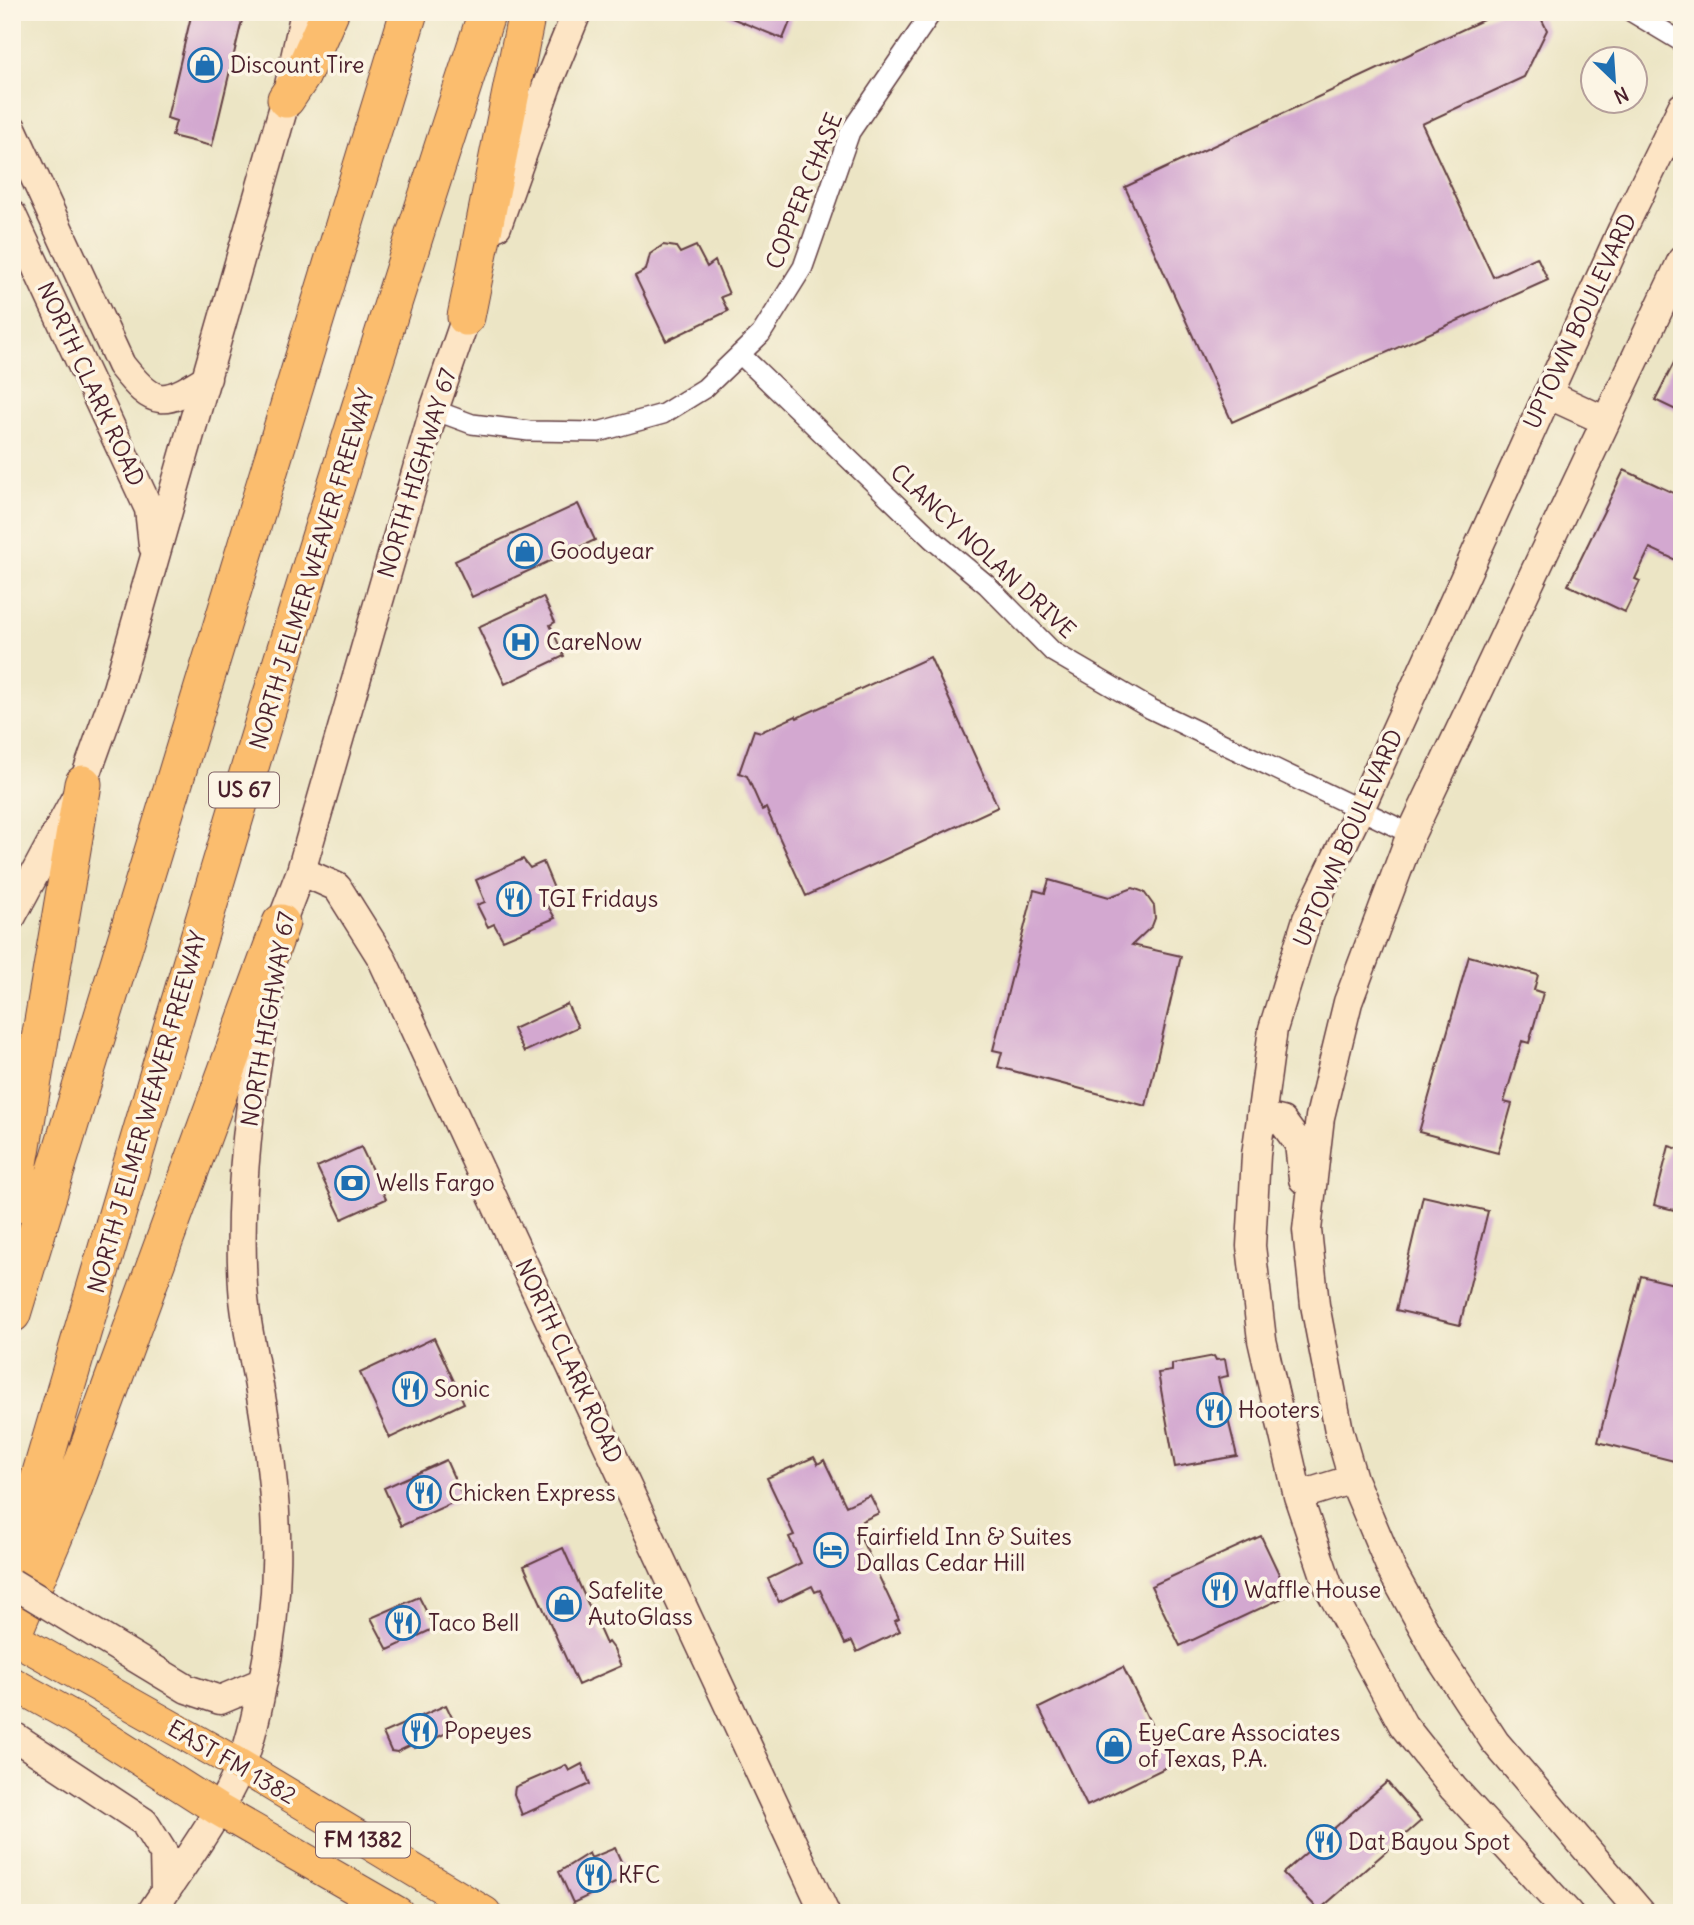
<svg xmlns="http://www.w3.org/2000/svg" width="1694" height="1925" font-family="Delius,sans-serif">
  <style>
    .building { fill: #d3a8d0 }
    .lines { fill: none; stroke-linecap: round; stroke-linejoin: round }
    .street-casing { stroke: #623d42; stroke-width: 22 }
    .secondary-casing { stroke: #623d42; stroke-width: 31 }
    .primary-casing { stroke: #623d42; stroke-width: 34 }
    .highway-casing { stroke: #623d42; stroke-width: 39 }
    .street { stroke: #fff; stroke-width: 19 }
    .secondary { stroke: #fde5c5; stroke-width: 28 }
    .primary { stroke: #fbbd6e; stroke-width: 32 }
    .highway { stroke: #fbbd6e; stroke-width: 37 }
    .secondary-bridge-casing { stroke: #623d42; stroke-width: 31; stroke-linecap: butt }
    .secondary-bridge { stroke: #fde5c5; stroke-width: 28 }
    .labels { text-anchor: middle; stroke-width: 7; stroke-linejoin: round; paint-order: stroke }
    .shield { fill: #fcf5e5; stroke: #7f5f63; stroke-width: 2 }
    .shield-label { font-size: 21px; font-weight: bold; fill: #4a1f2b }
    .poi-label { font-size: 23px; fill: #4a1f2b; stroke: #fcf5e5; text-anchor: start }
    .street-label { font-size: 23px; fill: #4a1f2b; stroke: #fcf5e5 }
  </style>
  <rect width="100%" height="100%" fill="#fcf5e5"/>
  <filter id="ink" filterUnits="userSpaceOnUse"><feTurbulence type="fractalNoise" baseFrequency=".0143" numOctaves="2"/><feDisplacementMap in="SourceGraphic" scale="14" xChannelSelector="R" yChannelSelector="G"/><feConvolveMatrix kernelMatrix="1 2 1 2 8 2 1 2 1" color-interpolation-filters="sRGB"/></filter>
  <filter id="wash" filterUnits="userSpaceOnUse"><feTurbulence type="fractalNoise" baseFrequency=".00686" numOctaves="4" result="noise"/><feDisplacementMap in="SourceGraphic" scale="28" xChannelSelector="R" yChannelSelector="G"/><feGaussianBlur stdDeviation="1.57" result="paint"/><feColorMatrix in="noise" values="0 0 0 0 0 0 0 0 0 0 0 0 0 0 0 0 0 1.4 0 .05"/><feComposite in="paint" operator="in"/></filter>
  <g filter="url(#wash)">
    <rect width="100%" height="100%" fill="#ece5c5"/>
    <g id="blocks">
      <!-- building -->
      <path class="building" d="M192,12h52l-32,134 -40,-10 4,-15 -9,-3z
        M717,12h77l-11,27z
        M1500,12h38l9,18 -23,47 -102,47 71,153 44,-20 11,23 -316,142 -107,-235z
        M663,245l13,2 4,6 16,-7 11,21 8,-6 14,33 -8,3 7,14 -62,30 -31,-65 11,-6 4,-16z
        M1682,347v66l-27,-13z
        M1624,470l58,27v66l-32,-15 -15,31 5,2 -15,31 -57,-27z
        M578,504l17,36 -123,57 -17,-36z
        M543,597l12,25 -5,3 14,31 -59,28 -27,-57z
        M930,657l68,150 -192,89 -40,-88 -4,2 -15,-34 -8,-3 15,-43 7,2 35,-16 1,2z
        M523,859l7,9 13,-6 12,29 -13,5 13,22 -52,22 -9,-16 -6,3 -11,-22 8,-3 -9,-22z
        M1049,880l60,17 24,-9 11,4 10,14 1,12 -3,8 -20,19 49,11 -35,150 -148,-39 4,-15 -9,-2 41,-160 11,3z
        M1469,956l69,19 -4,15 9,3 -14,50 -7,-2 -18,61 8,2 -14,49 -79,-21z
        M567,1004l11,23 -54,25 -11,-23z
        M1669,1146l13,4v62l-28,-7z
        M361,1147l25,52 -44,20 -25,-52z
        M1423,1196l65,15 -28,114 -64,-15z
        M1641,1276l41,10v177l-84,-21z
        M434,1338l30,65 -74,35 -30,-65z
        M1214,1356l2,4 9,-1 3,17 -10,2 19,78 -62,11 -17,-94 14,-2v-7z
        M814,1457l4,7 6,-4 22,46 24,-11 9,18 -17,8 3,5 -8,4 42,89 -4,2 5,10 -43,21 -5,-11 -7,3 -25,-54 -5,2 -3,-6 -33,16 -11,-23 33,-16 -12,-26 5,-2 -27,-57z
        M446,1460l17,38 -62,28 -17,-38z
        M1261,1536l28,59 -109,51 -29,-60z
        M563,1548l43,96 2,-2 6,8 7,16 -43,19 -54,-119z
        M419,1597l16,31 -47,22 -17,-32z
        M1123,1667l48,98 -84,41 -48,-98z
        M446,1705l11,23 -42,20 -2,-4 -16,8 -6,-1 -8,-18z
        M582,1764l8,20 -68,31 -8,-21 1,-7 51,-22 3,6z
        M1387,1782l34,39 -102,89 -36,-37z
        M615,1848l13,29 -55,26 -14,-31 30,-19 2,5z"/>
    </g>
  </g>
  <g filter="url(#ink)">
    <use href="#blocks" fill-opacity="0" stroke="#623d42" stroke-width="2"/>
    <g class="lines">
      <!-- street casing -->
      <g class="street-casing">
        <path id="street" d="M1632,12l50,30
          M740,354l192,185 55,46 66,67 98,57 260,125
          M434,410l38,14 57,7 69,1 65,-18 42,-26 56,-54 42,-67 47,-135 82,-120"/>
      </g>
      <!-- secondary casing -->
      <g class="secondary-casing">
        <path id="secondary" d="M12,128l109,237c34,43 42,41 86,13
          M12,215l137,294 4,37
          M497,226l50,-141 30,-73
          M1547,394l59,27
          M301,871l36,16 44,70 444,956
          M12,916l71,-132 34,-95 169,-590 19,-87
          M278,941l3,-18 20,-52 133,-461 39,-113
          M1261,1116l21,5 17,23 4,35
          M1298,1496l55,-17
          M76,1622l111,67 33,11 43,-18
          M12,1735l132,87 20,32 1,38
          M151,1913c31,-47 66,-93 89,-145 10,-24 16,-51 21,-77 20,-93 19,-169 5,-263 -6,-48 -20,-93 -23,-141 -6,-100 8,-197 26,-295
          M1568,1913l-115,-125 -50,-63 -74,-137 -31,-92 -36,-156 -11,-94 5,-91 17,-126 34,-110 57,-119 258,-570 60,-123
          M1641,1913l-146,-171 -55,-84 -48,-87 -39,-92 -14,-48 -24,-126 -8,-75 13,-113 28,-115 63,-168 271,-574"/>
      </g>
      <!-- primary casing -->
      <g class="primary-casing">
        <path id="primary" d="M12,1637l229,129 244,147
          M12,1683l63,35 144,92 179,103"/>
      </g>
      <!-- highway casing -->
      <g class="highway-casing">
        <path id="highway" d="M286,99l16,-24 28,-63
          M466,317l61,-305
          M12,1205l71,-421
          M12,1314l397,-1302
          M12,1572c153,-522 305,-1044 475,-1560
          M12,1636l55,-130 214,-583"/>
      </g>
      <!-- street -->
      <use href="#street" class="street"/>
      <!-- secondary -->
      <use href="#secondary" class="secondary"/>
      <!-- primary -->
      <use href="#primary" class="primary"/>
      <!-- highway -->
      <use href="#highway" class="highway"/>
      <!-- secondary-bridge casing -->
      <g class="secondary-bridge-casing">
        <path id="secondary-bridge" d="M12,1583l64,39"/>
      </g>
      <!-- secondary-bridge -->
      <use href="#secondary-bridge" class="secondary-bridge"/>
    </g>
  </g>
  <!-- icons -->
  <defs>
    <g id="shop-ring" transform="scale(1.75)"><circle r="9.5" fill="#fcf5e5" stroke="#1f6fb2" stroke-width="1.5"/><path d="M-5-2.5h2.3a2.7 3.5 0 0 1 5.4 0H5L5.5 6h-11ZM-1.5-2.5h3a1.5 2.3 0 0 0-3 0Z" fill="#1f6fb2"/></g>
    <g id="hospital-ring" transform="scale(1.75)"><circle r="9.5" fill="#fcf5e5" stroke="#1f6fb2" stroke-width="1.5"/><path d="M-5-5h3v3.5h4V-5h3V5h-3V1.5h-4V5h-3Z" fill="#1f6fb2"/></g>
    <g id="restaurant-ring" transform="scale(1.75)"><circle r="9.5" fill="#fcf5e5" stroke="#1f6fb2" stroke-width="1.5"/><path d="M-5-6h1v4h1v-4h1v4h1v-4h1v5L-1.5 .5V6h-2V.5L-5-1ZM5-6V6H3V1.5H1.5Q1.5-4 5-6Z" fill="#1f6fb2"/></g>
    <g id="bank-ring" transform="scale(1.75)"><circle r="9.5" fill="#fcf5e5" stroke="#1f6fb2" stroke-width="1.5"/><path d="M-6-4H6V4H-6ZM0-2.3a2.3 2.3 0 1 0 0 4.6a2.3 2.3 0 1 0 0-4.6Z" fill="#1f6fb2"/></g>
    <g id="hotel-ring" transform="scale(1.75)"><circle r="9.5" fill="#fcf5e5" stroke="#1f6fb2" stroke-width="1.5"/><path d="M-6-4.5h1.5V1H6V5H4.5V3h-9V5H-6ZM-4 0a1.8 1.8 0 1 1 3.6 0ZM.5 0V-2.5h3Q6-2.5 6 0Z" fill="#1f6fb2"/></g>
  </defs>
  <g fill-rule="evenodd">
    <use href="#shop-ring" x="205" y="65"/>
    <use href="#shop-ring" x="525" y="551"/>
    <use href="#hospital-ring" x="521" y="642"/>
    <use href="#restaurant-ring" x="514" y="899"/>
    <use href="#bank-ring" x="352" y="1183"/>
    <use href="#restaurant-ring" x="410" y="1389"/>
    <use href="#restaurant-ring" x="1214" y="1410"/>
    <use href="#restaurant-ring" x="424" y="1493"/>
    <use href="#hotel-ring" x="831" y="1550"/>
    <use href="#restaurant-ring" x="1220" y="1590"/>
    <use href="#shop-ring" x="564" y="1604"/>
    <use href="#restaurant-ring" x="403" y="1623"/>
    <use href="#restaurant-ring" x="420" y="1731"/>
    <use href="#shop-ring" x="1114" y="1746"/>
    <use href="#restaurant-ring" x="1324" y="1842"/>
    <use href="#restaurant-ring" x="594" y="1875"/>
  </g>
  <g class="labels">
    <!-- shield labels -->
    <g class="shield">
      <rect x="209" y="772.5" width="70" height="35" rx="5"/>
      <rect x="316" y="1822.5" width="94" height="35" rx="5"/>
    </g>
    <g class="shield-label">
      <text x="244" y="797">US 67</text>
      <text x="363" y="1847">FM 1382</text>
    </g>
    <!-- poi labels -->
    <g class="poi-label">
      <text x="230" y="73">Discount Tire</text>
      <text x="550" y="559">Goodyear</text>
      <text x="546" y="650">CareNow</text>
      <text x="538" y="907">TGI Fridays</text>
      <text x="376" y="1191">Wells Fargo</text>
      <text x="434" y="1397">Sonic</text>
      <text x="1238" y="1418">Hooters</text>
      <text x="448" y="1501">Chicken Express</text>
      <text x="856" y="1545">Fairfield Inn &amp; Suites<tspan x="856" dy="26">Dallas Cedar Hill</tspan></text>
      <text x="1244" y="1598">Waffle House</text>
      <text x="588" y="1599">Safelite<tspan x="588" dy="26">AutoGlass</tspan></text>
      <text x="428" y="1631">Taco Bell</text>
      <text x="444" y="1739">Popeyes</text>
      <text x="1138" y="1741">EyeCare Associates<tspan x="1138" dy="26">of Texas, P.A.</tspan></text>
      <text x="1348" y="1850">Dat Bayou Spot</text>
      <text x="618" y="1883">KFC</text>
    </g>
    <!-- street labels -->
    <g class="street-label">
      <text transform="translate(804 191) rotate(-68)" y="8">COPPER CHASE</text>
      <text transform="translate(1580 321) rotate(-65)" y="8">UPTOWN BOULEVARD</text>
      <text transform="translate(91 384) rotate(65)" y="8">NORTH CLARK ROAD</text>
      <text transform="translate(417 473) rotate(-73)" y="8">NORTH HIGHWAY 67</text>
      <text transform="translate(983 551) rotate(43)" y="8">CLANCY NOLAN DRIVE</text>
      <text transform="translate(312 569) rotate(-73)" y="8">NORTH J ELMER WEAVER FREEWAY</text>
      <text transform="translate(1348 838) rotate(-66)" y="8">UPTOWN BOULEVARD</text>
      <text transform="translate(268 1019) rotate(-80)" y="8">NORTH HIGHWAY 67</text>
      <text transform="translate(147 1112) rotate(-74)" y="8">NORTH J ELMER WEAVER FREEWAY</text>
      <text transform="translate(569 1361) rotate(65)" y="8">NORTH CLARK ROAD</text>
      <text transform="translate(232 1762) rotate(30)" y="8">EAST FM 1382</text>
    </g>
  </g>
  <!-- margin -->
  <rect width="1694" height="1925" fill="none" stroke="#fcf5e5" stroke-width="42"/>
  <!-- north arrow -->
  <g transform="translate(1614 80) rotate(155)"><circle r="33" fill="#fcf5e5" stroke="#b59f9b" stroke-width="2"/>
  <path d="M0-5L12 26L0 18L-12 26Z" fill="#1f6fb2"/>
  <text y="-10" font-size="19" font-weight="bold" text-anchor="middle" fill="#4a1f2b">N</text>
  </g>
</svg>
